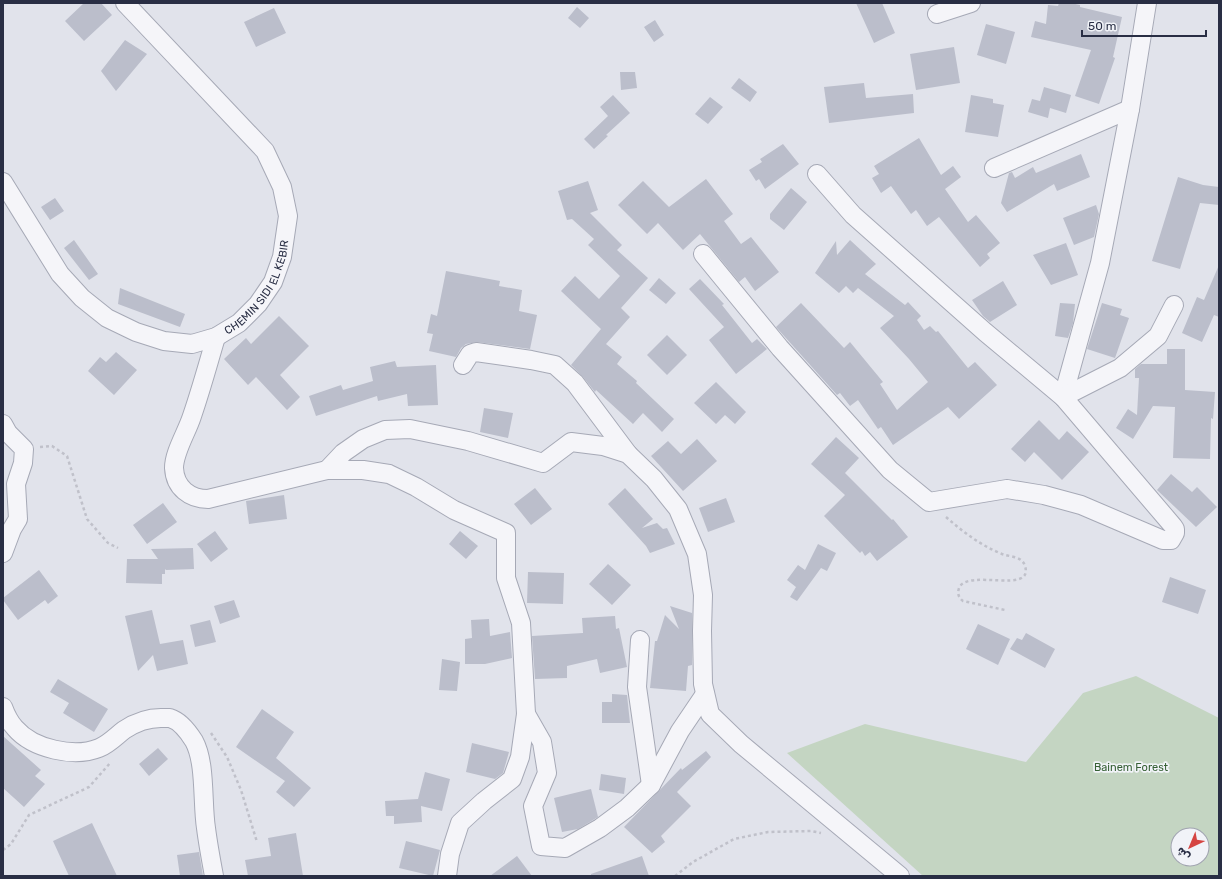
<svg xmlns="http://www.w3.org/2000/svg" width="1222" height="879" font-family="Rubik,'Noto Sans Arabic',sans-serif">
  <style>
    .green { fill: #c4d5c2; fill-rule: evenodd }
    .building { fill: #bbbecb }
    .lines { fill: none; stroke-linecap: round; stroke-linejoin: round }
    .minor-casing { stroke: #a6a9b6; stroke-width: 20 }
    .path { stroke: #c0c1ca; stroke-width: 2.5; stroke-dasharray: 3 3; stroke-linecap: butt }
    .minor { stroke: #f5f5f9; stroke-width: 18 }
    .labels { text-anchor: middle; stroke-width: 3.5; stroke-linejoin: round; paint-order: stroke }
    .street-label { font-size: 11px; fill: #292e44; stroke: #f1f3f8 }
    .park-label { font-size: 11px; fill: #366035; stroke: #f1f3f8 }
  </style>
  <rect width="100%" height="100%" fill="#e1e3eb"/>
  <!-- green -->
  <path class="green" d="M1136,676l83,42v158h-296l-136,-123 78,-29 161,38 57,-69zM1178,835h24v24h-24z"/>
  <!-- building -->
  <path class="building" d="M84,3h17l11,12 -28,26 -19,-20z
    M856,3h26l13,30 -21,10z
    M1059,3h12l9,2v2l42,10 -9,40 2,1 -16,46 -24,-8 16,-46 -60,-13 4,-16 11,3 2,-19 10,1z
    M577,7l12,11 -9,10 -12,-10z
    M274,8l12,25 -30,14 -12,-25z
    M655,20l9,15 -10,7 -10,-15z
    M986,24l29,8 -9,32 -29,-9z
    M125,40l22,14 -31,37 -15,-20z
    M954,47l6,36 -44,7 -6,-36z
    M620,72h15l2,16 -16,2z
    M739,78l18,14 -7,10 -19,-14z
    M864,83l2,15 47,-4 1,19 -85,10 -5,-36z
    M1044,87l27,8 -5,18 -16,-5 -2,10 -20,-6 4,-13 8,2z
    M613,95l17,18 -24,22 2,1 -14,13 -10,-10 24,-23 -8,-9z
    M971,95l22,4v4l11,2 -6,32 -33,-5z
    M710,97l13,10 -15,17 -13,-10z
    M919,138l22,37 12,-9 8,11 -16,12 23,33 8,-7 24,28 -13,11 3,4 -10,9 -41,-50 -12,9 -11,-16 -5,4 -20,-28 -10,7 -9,-15 7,-4 -5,-8z
    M783,144l16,20 -34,25 -6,-10 -3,2 -7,-11 13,-8 -2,-3z
    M1081,154l9,23 -33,14 -3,-7 -47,28 -6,-9 8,-30 3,-1 3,6 18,-11 3,6z
    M1178,177l25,8 16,2v18l-19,-2 -20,66 -28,-8z
    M706,179l27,35 -9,7 17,23 10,-7 28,35 -24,19 -10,-14 -6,5 -39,-48 -17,16 -25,-27 -11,11 -29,-29 25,-24 26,26z
    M588,181l10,29 -8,3 32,32 -5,5 31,28 -27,30 9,9 -24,27 16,13 -5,7 20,17 -1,2 38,36 -12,13 -19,-19 -10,11 -37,-34 -1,2 -12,-15 -12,-12 30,-36 -40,-38 14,-15 24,23 21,-23 -32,-31 6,-6 -22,-20 -5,1 -9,-29z
    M791,188l16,14 -23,28 -14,-11v-5z
    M55,198l9,13 -14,9 -9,-13z
    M1096,205l3,9 -5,23 -20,8 -11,-27z
    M74,240l24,34 -9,6 -25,-32z
    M850,240l26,24 -11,10 40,31 3,-3 13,14 -4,4 7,10 6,-4 6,6 2,-1 30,37 7,-6 22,23 -38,34 -11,-12 -55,38 -12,-18 -3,2 -20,-29 -8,6 -10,-13 -3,2 -61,-68 25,-24 43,45 6,-6 33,40 -3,2 17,26 31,-28 -19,-23 -29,-31 14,-12 -36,-28 -5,5 -7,-7 -7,7 -24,-20 21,-32 1,14z
    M1066,243l12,32 -27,10 -18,-30z
    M1219,265v52l-5,-2 -12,27 -20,-9 15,-36 7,3z
    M446,271l54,10 -1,5 23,4 -3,21 18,4 -7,34 -53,-7 -11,2 -5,4 -5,9 -27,-6 4,-17 -6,-1 4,-19 6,2z
    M659,278l17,15 -10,11 -17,-14z
    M700,279l24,25 -2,1 30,38 5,-4 10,10 -31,25 -27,-34 15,-13 -35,-38z
    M1003,281l14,24 -27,17 -7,-6 -11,-16z
    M120,288l65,26 -5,13 -62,-23z
    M1060,303l15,1 -2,19 -5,15 -13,-2z
    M1102,303l20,6 -2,6 9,3 -14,40 -28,-9z
    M279,316l30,30 -29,29 20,22 -13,13 -31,-33 -8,8 -24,-26 22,-21 5,6z
    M667,335l20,20 -20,20 -20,-20z
    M1167,349h18v41l30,2 -2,27 -2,-1 -1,41 -37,-1 2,-51 -22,-1 -20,33 -17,-11 12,-19 9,6 2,-37h-4v-9l6,-5h26z
    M116,352l21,18 -23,25 -26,-24 12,-14 6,5z
    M395,361l2,6 39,-2 2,40 -30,1 -1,-12 -29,7 -1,-5 -61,20 -7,-20 32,-11 2,5 30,-9 -3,-14z
    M716,382l30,30 -11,12 -10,-9 -9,9 -22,-21z
    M484,408l29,5 -5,25 -28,-6z
    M1039,420l20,20 8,-9 22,21 -27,28 -28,-28 -9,10 -14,-13z
    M836,437l23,21 -14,15 47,47 1,-1 15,18 -31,24 -7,-9 -5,4 -3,-5 -2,2 -36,-37 21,-21 -34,-31z
    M697,439l20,22 -34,30 -32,-35 17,-15 13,13z
    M1171,474l21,18 5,-5 20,20 -21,20 -39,-37z
    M535,488l17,21 -21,16 -17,-21z
    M625,488l28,31 -11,9 15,-5 6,6 4,-1 8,16 -25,9 -4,-7 -38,-42z
    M284,495l3,24 -38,5 -3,-23z
    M726,498l9,24 -27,10 -9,-24z
    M163,503l14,19 -30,22 -14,-19z
    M215,531l13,18 -17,13 -14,-18z
    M460,531l18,15 -12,13 -17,-15z
    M818,544l18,9 -9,18 -6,-3 -24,33 -7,-4 6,-10 -9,-7 11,-15 7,5z
    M193,548l1,21 -28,1 -1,-1v5h-3v10l-36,-1 1,-24h31l-7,-10z
    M608,564l23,21 -19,20 -23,-21z
    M39,570l19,26 -10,8 -3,-4 -27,20 -15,-20v-2z
    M528,572l36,1 -1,31 -36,-1z
    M1170,577l36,13 -8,24 -36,-12z
    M234,600l6,17 -20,7 -6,-18z
    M670,606l22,7v52l-4,1 -2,25 -36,-3 5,-47h2l8,-26 14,14z
    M152,610l8,34 23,-4 5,24 -31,7 -4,-16 -15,16 -13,-55z
    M615,616l1,13 3,-1 8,39 -27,6 -3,-14 -30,7v12l-32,1 -3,-43 51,-3 -1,-15z
    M489,619l1,17 20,-4 2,26 -27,6h-20v-25l7,-1 -1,-18z
    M210,620l6,22 -21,5 -5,-22z
    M978,624l32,15 -12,26 -32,-16z
    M1026,633l29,16 -10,19 -35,-19 7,-11 5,2z
    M442,659l18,3 -3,29 -18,-1z
    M58,679l50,30 -14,23 -31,-19 6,-10 -19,-11z
    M612,694l15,1 3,28h-28v-21h10z
    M262,709l32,23 -18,26 35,30 -17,19 -18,-15 9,-11 -49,-34z
    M3,736l38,34 -6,6 10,8 -21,23 -21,-19z
    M472,743l37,9 -6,21 -8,6 -29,-7z
    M158,748l10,11 -19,17 -10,-12z
    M706,751l5,6 -34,35 14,14 -30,30 4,6 -13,11 -28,-26 57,-59 1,2z
    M425,772l25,7 -8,32 -21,-5 1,16 -28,2v-8h-8l-1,-15 33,-2z
    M601,774l25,4 -2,16 -25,-4z
    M591,789l7,28 -20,12 -16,3 -8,-34z
    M92,823l25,53h-48l-16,-35z
    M296,833l7,43h-55l-3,-16 26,-4 -3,-18z
    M406,841l34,9 -7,26 -34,-8z
    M199,852l4,24h-23l-3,-21z
    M517,856l15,20h-42z
    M642,856l7,20h-58v-2z"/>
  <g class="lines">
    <!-- minor casing -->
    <g class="minor-casing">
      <g id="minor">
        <path d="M937,14l34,-11"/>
        <path d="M994,168l136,-59"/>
        <path id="s1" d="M3,182l57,92 22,24 25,20 29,14 28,9 28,3 24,-7 23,-14 19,-19 15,-22 9,-25 6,-41 -6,-29 -17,-36 -140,-148"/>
        <path d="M703,254l77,94 110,122 39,32 78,-13 37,6 37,10 82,35h8l4,-7v-4l-2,-3 -110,-129 -78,-65 -132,-117 -36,-41"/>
        <path d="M216,337c-8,27 -15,53 -24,79 -5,16 -18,36 -18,52 1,20 16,31 34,31l119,-29h36l26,4 27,13 38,23 52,23v45l15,45 5,91 -6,43 -8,22 -28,22 -24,22 -10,31 -3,22"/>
        <path d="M463,365l7,-11 6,-2 55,8 24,5 20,18 53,71"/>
        <path d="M1063,397l37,-134 30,-154 17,-106"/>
        <path d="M1063,397l57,-29 38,-32 16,-31"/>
        <path d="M3,424l5,9 16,16 -1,14 -7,21 2,35 -6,10 -9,24"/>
        <path d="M327,470l16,-17 20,-14 22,-9 25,-1 58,12 75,22 28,-21 32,4 25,8 26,25 24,30 19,45 6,41 -1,36 1,53 7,30 31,30 159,132"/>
        <path d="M640,640l-3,47 14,98"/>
        <path d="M3,707c3,8 6,15 12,21 18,21 59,30 84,20 10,-4 17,-12 25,-18 12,-8 23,-12 37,-12 2,0 6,0 9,0 10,3 19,15 24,23 12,22 8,62 12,87 2,16 5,32 8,48"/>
        <path d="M526,714l16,28 5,31 -14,33 8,40 24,2 35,-20 27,-20 24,-23 29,-54 25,-37"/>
      </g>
    </g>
    <!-- path -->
    <path class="path" d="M40,447l12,-1 15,10 20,63 21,24 10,5
      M946,517c17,15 34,28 56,37 8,3 20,2 23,12 9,29 -58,2 -66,22 -2,6 0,10 4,13l42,9
      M211,733l16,24 14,33 16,52
      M3,850l8,-6 18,-29 60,-28 22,-25
      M675,876l18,-14 41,-23 34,-7 43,-1 10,2"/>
    <!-- minor -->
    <use href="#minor" class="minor"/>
  </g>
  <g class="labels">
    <!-- street labels -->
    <g class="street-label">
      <text dy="4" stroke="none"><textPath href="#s1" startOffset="355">CHEMIN SIDI EL KEBIR</textPath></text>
    </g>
    <!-- park labels -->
    <g class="park-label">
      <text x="1131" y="771">Bainem Forest</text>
    </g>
  </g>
  <!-- border -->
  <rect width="1222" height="879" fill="none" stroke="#292e44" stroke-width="8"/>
  <!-- north arrow -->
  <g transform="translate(1190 847) rotate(224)"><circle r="19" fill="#f1f3f8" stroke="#a1a4b0"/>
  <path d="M0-3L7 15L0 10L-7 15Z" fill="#d54441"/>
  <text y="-6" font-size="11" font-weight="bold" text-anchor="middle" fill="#292e44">ش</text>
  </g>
  <!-- scale -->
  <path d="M1082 30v6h124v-6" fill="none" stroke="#292e44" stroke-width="2"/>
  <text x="1088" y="30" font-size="12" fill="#292e44" stroke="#f1f3f8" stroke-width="3" paint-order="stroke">50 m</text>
</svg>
